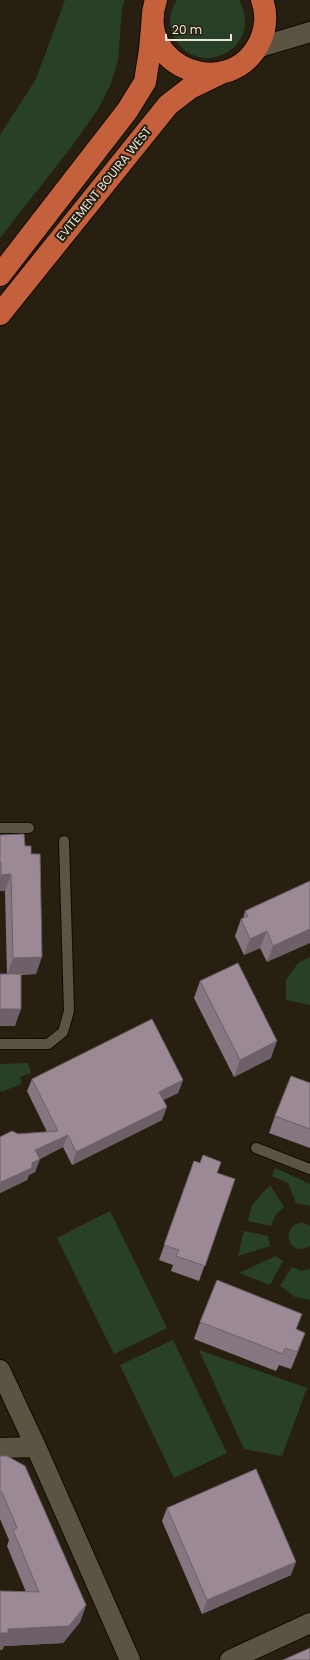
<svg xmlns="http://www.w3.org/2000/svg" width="310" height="1660" font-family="Poppins,sans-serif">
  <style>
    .green { fill: #294028 }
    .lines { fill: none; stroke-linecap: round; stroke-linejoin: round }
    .lane-casing { stroke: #100900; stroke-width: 12 }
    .street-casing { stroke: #100900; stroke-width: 22 }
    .highway-casing { stroke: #100900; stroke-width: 24 }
    .lane { stroke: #5c5442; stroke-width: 10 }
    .street { stroke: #5c5442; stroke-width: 20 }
    .highway { stroke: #c4603b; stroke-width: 22 }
    .wall { fill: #867681 }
    .shaded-wall { fill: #6d6069 }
    .building { fill: #9c8996; stroke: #6d6069 }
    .labels { text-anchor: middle; stroke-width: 4; stroke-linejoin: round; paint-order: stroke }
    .street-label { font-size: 12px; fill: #ebe6dc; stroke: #272010 }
  </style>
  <rect width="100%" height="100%" fill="#272010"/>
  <!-- green -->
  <path class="green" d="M65,0h60l-3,8 -4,53 -8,25 -12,23 -26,37 -72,92v-103l36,-56z
    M177,0h62c27,48 -43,83 -66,35 -5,-12 -3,-25 4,-35z
    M310,957v48l-24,-5v-20l12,-17z
    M28,1063l3,10 -11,4 1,7 -20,8 -1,-3v-25z
    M275,1168l35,16v22l-14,-3 -8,-20 -16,-7z
    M270,1185l14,22 -8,7 -5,12 -23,-5 4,-16z
    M110,1211l57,117 -53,26 -57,-116z
    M299,1223h4l7,3v20c-18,12 -32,-15 -11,-23z
    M244,1231l24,5 2,10 -32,10z
    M276,1256l7,5 -13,24 -31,-12z
    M292,1267l9,4 9,-2v31l-15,-3 -15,-11z
    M173,1340l54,113 -53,25 -54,-113z
    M199,1350l108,38 -25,68 -38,-7z"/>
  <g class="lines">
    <!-- lane casing -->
    <g class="lane-casing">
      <path id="lane" d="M0,828h29
        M0,1044h48l15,-12 6,-21 -5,-170
        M256,1148l54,21"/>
    </g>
    <!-- street casing -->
    <g class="street-casing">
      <path id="street" d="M257,48l53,-16
        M0,1370l36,77 94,213
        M0,1448l36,-1
        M230,1660l80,-37"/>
    </g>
    <!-- highway casing -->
    <g class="highway-casing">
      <path id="highway" d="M156,0c-23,68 77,105 105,39 5,-12 6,-27 1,-39
        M0,275l127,-164 18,-29 5,-32 3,-34
        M0,314l168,-209 22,-17 33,-16"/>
    </g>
    <!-- lane -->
    <use href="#lane" class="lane"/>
    <!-- street -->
    <use href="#street" class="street"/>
    <!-- highway -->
    <use href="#highway" class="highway"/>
  </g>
  <!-- wall -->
  <path class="wall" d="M0,835l25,11 11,128 -15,1 -6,51h-15v-52h7l-2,-83h-5z
    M310,881l-43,81 -7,-14 -16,7 -9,-19 6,-17h2l2,-8z
    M200,981l71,77 -37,19 -40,-79z
    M32,1079l151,1 -5,13 -15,7 -1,20 -90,45 -9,-18 -23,12 -5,13 -6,3 -2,5 -27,13v-56l18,-3 29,-2 -20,-41z
    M310,1083v65l-41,-15 6,-17z
    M194,1161l23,12 18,6 -36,102 -28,-10 2,-6 -14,-5z
    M200,1322l105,11 -14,36 -12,-4 -3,6 -82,-32z
    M0,1456l86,149 -6,17 -17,21 -59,3 -2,4h-2l26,-58 -19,-46 2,-6 -9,-21z
    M167,1508l124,67 -89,39 -40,-93z"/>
  <!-- shaded-wall -->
  <path class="shaded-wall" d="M11,874l-6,17h-5v-14l1,-2z
    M310,929v14l-43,19 6,-16z
    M267,931l-7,17 -16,7 6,-16z
    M42,957l-6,17 -29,1 6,-17z
    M0,1009h21l-6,17h-15z
    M277,1041l-6,17 -37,19 6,-17z
    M183,1080l-5,13 -23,11 4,-12z
    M167,1107l-5,13 -90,45 4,-13z
    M68,1135l-5,12 -32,16 4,-13z
    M40,1159l-5,13 -6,3 -2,5 -27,13v-8l1,-3 31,-19z
    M305,1333l-6,17 -8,19 6,-17z
    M296,1562l-5,13 -89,39 5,-14z
    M86,1605l-6,17 -17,21 -59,3 -2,4h-2v-17l8,-4z"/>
  <!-- building -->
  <path class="building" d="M24,834l1,12h6v8h9l2,103 -29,1 -2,-84 -10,1v-12h-1v-28z
    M310,881v48l-37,17 -6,-15 -17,8 -9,-20 7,-3 -3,-5z
    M238,963l39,78 -37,19 -40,-79z
    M0,974h21v35h-21z
    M152,1019l31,61 -24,12 8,15 -91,45 -8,-17 -33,15 5,9 -8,4v5l-31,14 -1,-2v-43l12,-6 6,3 40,-3 -26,-52z
    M291,1076l19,7v46l-35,-13z
    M203,1155l18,7 -4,11 18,6 -30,87 -29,-10 3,-6 -15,-5 30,-84 6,2z
    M217,1280l85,34 -6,15 9,4 -8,19 -12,-4 -2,6 -83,-32z
    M0,1456h7l18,10 61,139 -17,21 -61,3v4h-8v-42l39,1 -26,-62 4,-2 -15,-36h-2z
    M256,1469l40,93 -89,38 -40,-92z
    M310,1648v12h-27z"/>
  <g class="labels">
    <!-- street labels -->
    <g class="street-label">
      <text transform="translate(104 184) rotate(-51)" y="4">EVITEMENT BOUIRA WEST</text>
    </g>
  </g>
  <!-- scale -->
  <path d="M166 34v6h65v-6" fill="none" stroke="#ebe6dc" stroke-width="2"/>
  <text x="172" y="34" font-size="12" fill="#ebe6dc" stroke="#272010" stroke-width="3" paint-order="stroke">20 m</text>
</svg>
